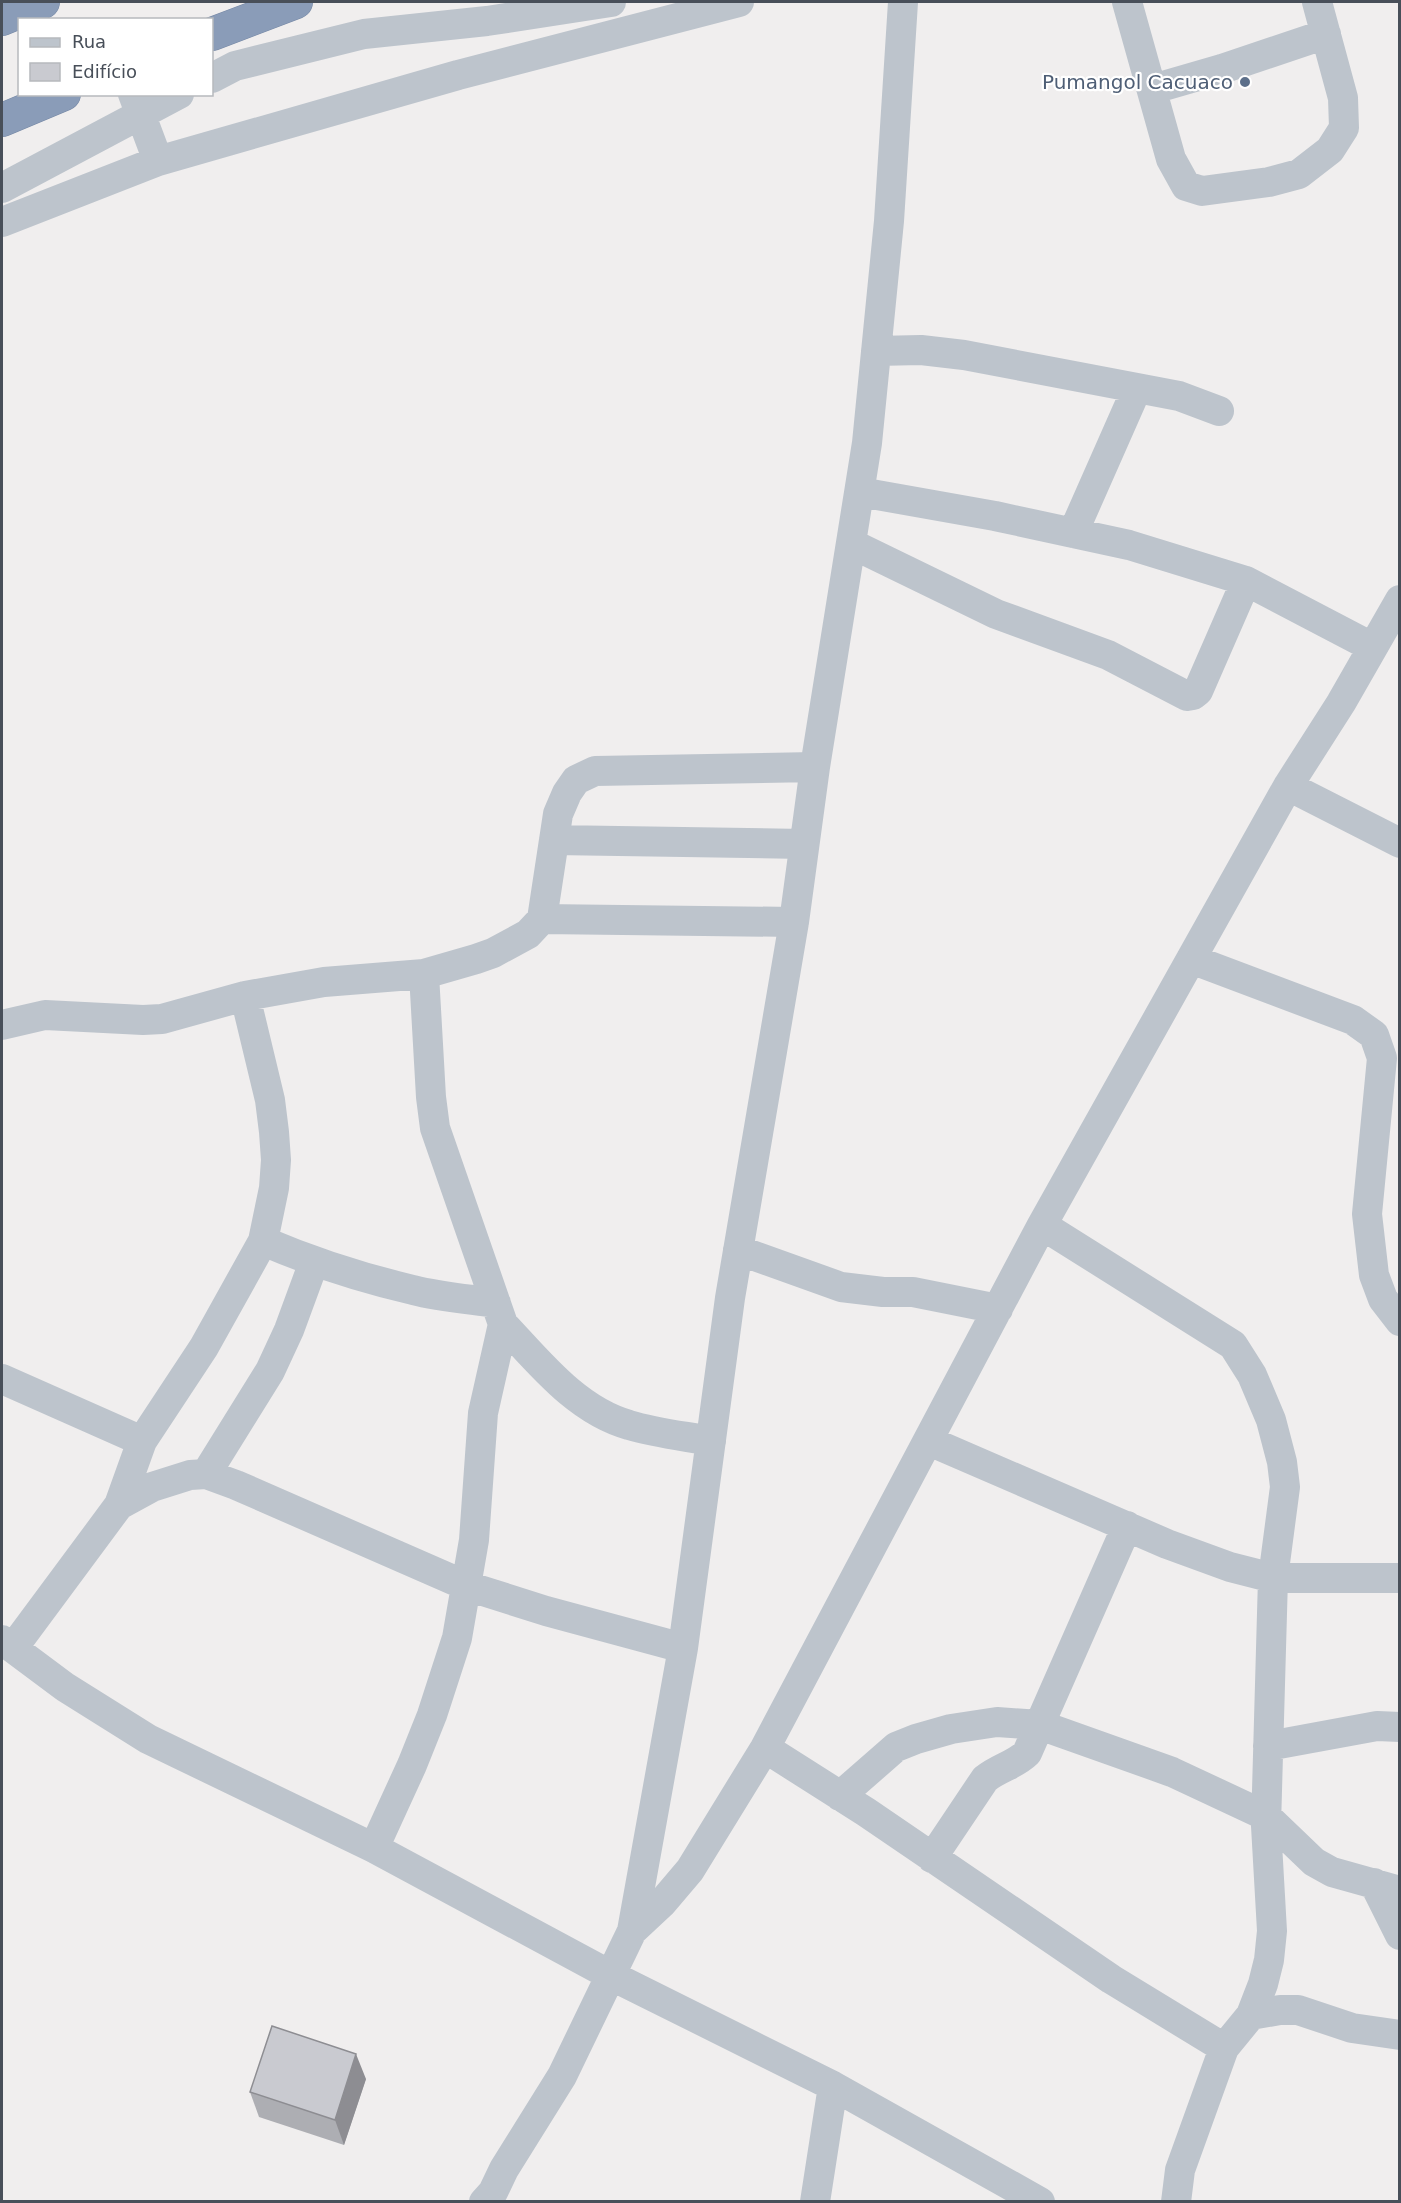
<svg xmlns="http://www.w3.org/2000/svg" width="1401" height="2203" font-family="'DejaVu Sans',sans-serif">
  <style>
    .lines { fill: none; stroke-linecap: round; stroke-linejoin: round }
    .highway-casing { stroke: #7587a4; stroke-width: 34 }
    .minor { stroke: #bdc4cc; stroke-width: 30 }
    .highway { stroke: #8a9cb8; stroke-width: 33 }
    .wall { fill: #adaeb3 }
    .shaded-wall { fill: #8d8d92 }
    .building { fill: #c9cad0; stroke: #8d8d92; stroke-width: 1.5 }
    .service-dot { fill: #5c6f8a; stroke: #fff; stroke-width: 2 }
    .labels { text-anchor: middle; stroke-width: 4.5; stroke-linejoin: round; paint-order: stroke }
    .service-label { font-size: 20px; fill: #4e5e75; stroke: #fff; text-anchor: end }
  </style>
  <rect width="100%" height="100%" fill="#f0eeee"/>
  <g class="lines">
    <!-- highway casing -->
    <g class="highway-casing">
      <path id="highway" d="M2,19l41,-17
        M212,34l84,-32
        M2,120l62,-26"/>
    </g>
    <!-- minor -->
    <path class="minor" d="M1127,2l44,157 15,27 16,5 67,-9 30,-8 31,-24 14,-22 -1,-30 -26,-96
      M212,78l23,-12 129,-32 123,-13 124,-19
      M1153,89l69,-20 104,-35
      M133,94l25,67
      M2,188l177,-94
      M2,222l156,-61 300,-86 281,-73
      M876,351l45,-1 43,5 215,41 40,15
      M860,492l135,24 134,29 117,36 126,66
      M1073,533l64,-145
      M852,544l144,70 112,41 79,41 6,-1 5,-4 48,-110
      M1288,786l112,57
      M554,840l250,4
      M542,919l252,3
      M1191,959l162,61 21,15 8,23 -15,156 7,61 9,24 17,22
      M2,1025l43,-10 98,5 19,-1 83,-23 79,-14 100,-8 52,-15 17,-6 35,-19 14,-15 16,-105 9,-21 9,-13 19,-9 220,-4
      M1042,1225l191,120 19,30 19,45 11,42 3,25 -12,91 -7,248 6,105 -3,29 -6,24 -12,31 -27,33 -44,122 -4,32
      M263,1241c49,21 99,37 150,49 27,7 55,9 83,13
      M738,1250l103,37 42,5h30l85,17
      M503,1324c36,38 73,86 126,101 26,8 55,11 82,16
      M2,1379l140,62
      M929,1441l238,103 63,23 43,11h127
      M206,1474l64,-103 19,-41 25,-68
      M119,1505l23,-64 62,-94 59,-106 11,-53 2,-28 -2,-28 -4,-32 -25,-104
      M2,1640l63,47 83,52 226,109 238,128 221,110 207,116
      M13,1648l106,-143 33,-18 38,-12 16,-1 30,11 231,101 79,25 137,37
      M1268,1746l109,-20 23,1
      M765,1748l101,64 245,167 113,69
      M840,1796l56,-49 20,-8 35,-10 46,-7 43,3 132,47 94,44 48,46 18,10 68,19
      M374,1848l38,-83 20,-50 25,-77 17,-98 9,-127 20,-89 -68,-196 -4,-31 -7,-123
      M932,1858l53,-79c13,-11 30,-14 42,-26l100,-227
      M1374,1883l26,52
      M632,1931l51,-283 47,-350 64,-376 21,-155 52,-324 22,-222 14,-219
      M1251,2015l29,-5h18l54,18 48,7
      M484,2202l9,-10 11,-23 58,-93 70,-145 30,-28 28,-33 75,-122 277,-523 246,-439 53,-83 59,-103
      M815,2202l18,-116"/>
    <!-- highway -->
    <use href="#highway" class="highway"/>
  </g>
  <!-- wall -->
  <path class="wall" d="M366,2079l-22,66 -85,-28 -9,-25z"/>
  <!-- shaded-wall -->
  <path class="shaded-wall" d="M356,2054l10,25 -22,66 -9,-25z"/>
  <!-- building -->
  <path class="building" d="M272,2026l84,28 -21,66 -85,-28z"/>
  <!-- markers -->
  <circle class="service-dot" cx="1245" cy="82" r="6"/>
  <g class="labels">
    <!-- service labels -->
    <g class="service-label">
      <text x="1233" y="89">Pumangol Cacuaco</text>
    </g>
  </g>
  <!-- border -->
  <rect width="1401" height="2203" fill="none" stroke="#484f59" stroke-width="6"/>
  <!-- legend -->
  <rect x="18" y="18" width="195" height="78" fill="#ffffff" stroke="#b6b9bd" stroke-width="1.5"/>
  <rect x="30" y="38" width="30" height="9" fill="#bdc4cc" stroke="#b6b9bd" stroke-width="1.5"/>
  <text x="72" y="48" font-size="18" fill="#484f59">Rua</text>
  <rect x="30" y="63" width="30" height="18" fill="#c9cad0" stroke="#b6b9bd" stroke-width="1.5"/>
  <text x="72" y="78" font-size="18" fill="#484f59">Edifício</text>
</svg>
